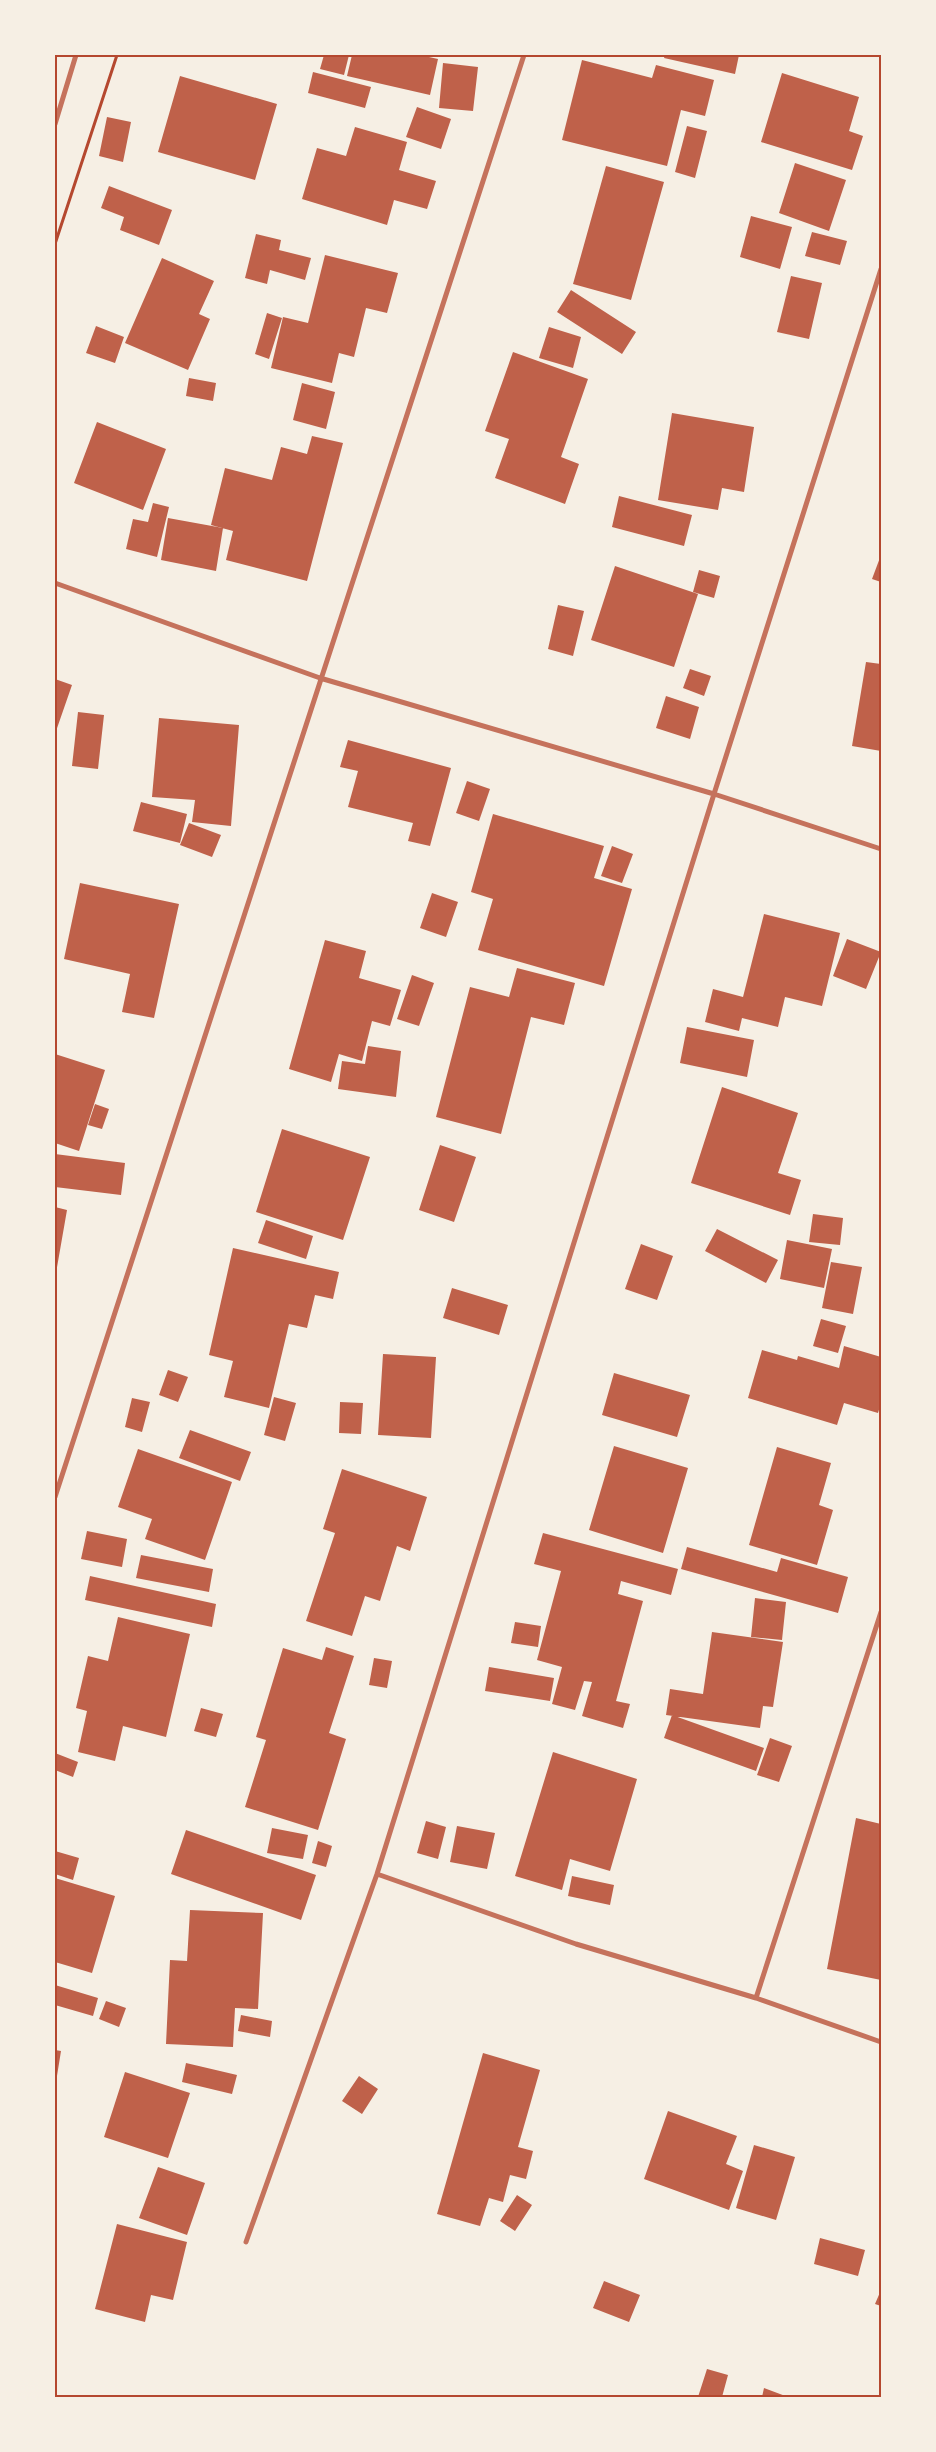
<svg xmlns="http://www.w3.org/2000/svg" width="936" height="2452" font-family="'Fira Sans Condensed',sans-serif">
  <style>
    .building { fill: #bf614a }
    .lines { fill: none; stroke-linecap: round; stroke-linejoin: round }
    .path { stroke: #b5482f; stroke-width: 3 }
    .minor { stroke: #c5725c; stroke-width: 5 }
    .neatline { fill: none; stroke: #b5482f; stroke-width: 2 }
  </style>
  <rect width="100%" height="100%" fill="#f6efe4"/>
  <!-- building -->
  <path class="building" d="M324,55h25l-5,20 -24,-6z
    M352,55h68l18,4 -8,36 -83,-19z
    M665,55h74l-4,19 -71,-16z
    M582,60l70,18 4,-13 58,15 -9,36 -24,-6 -14,56 -105,-26z
    M443,63l35,4 -5,44 -34,-3z
    M313,72l58,15 -6,21 -57,-15z
    M782,73l77,24 -10,34 14,5 -11,34 -91,-28z
    M180,76l97,28 -22,76 -97,-28z
    M417,107l34,12 -10,30 -35,-12z
    M107,117l24,5 -8,40 -24,-6z
    M687,126l20,5 -12,47 -20,-6z
    M355,127l52,15 -8,28 37,11 -9,28 -33,-9 -7,25 -85,-26 15,-51 29,8z
    M795,163l51,17 -17,51 -50,-18z
    M606,166l58,16 -33,118 -58,-16z
    M109,186l63,24 -13,35 -39,-15 4,-13 -23,-9z
    M751,216l41,11 -12,42 -40,-12z
    M812,232l35,9 -7,24 -35,-9z
    M256,234l25,6 -2,10 32,8 -6,22 -35,-10 -3,14 -22,-6z
    M325,255l73,18 -11,40 -21,-5 -12,49 -15,-4 -7,30 -61,-15 12,-51 25,6z
    M162,258l52,23 -15,33 11,5 -22,51 -63,-27z
    M791,276l31,7 -13,56 -32,-7z
    M571,290l65,42 -14,22 -65,-42z
    M267,313l15,5 -13,41 -14,-5z
    M96,326l28,11 -9,26 -29,-10z
    M549,327l32,10 -8,31 -34,-10z
    M513,352l75,27 -27,78 18,7 -14,40 -70,-26 14,-39 -24,-8z
    M189,378l27,5 -3,18 -27,-5z
    M302,383l33,9 -9,37 -33,-9z
    M672,413l82,14 -10,65 -22,-4 -4,22 -60,-10z
    M97,422l69,27 -23,61 -69,-27z
    M312,436l31,7 -36,138 -81,-21 7,-29 -22,-6 14,-57 47,12 9,-33 26,7z
    M619,496l73,19 -8,31 -72,-19z
    M153,503l16,4 -12,50 -31,-8 7,-30 15,3z
    M168,518l55,10 -7,43 -55,-11z
    M881,555v27l-9,-3z
    M615,566l83,28 -24,73 -83,-27z
    M699,570l21,6 -6,22 -21,-6z
    M558,605l26,6 -11,45 -25,-7z
    M866,662l15,2v87l-29,-5z
    M690,669l21,7 -7,20 -21,-8z
    M55,679l17,6 -17,49z
    M666,696l33,11 -9,32 -34,-11z
    M78,712l26,3 -6,54 -26,-3z
    M159,718l80,7 -8,101 -39,-4 3,-22 -43,-3z
    M348,740l103,28 -21,78 -22,-5 5,-18 -65,-16 10,-36 -18,-4z
    M467,781l23,8 -11,32 -23,-8z
    M141,802l46,12 -7,29 -47,-12z
    M493,814l111,32 -10,32 38,11 -28,97 -126,-36 15,-51 -22,-7z
    M189,823l32,12 -9,22 -32,-12z
    M612,846l21,8 -11,29 -21,-7z
    M80,883l99,21 -25,114 -32,-6 8,-38 -66,-15z
    M432,893l26,9 -12,35 -26,-9z
    M764,914l76,19 -18,73 -37,-9 -7,30 -36,-9 -3,13 -34,-9 8,-33 30,8z
    M847,939l34,13 -15,37 -33,-13z
    M325,940l41,11 -7,27 42,12 -11,36 -18,-5 -10,40 -23,-7 -8,28 -42,-13z
    M517,968l58,15 -11,42 -33,-8 -30,117 -65,-17 34,-130 39,10z
    M412,975l22,8 -15,43 -22,-7z
    M687,1027l67,13 -7,37 -67,-14z
    M368,1046l33,5 -5,46 -58,-8 4,-28 23,3z
    M55,1054l50,16 -26,81 -24,-8z
    M722,1087l76,26 -20,60 23,7 -11,35 -99,-32z
    M95,1104l14,5 -7,20 -14,-4z
    M282,1129l88,28 -27,83 -87,-28z
    M440,1145l36,12 -22,65 -35,-12z
    M55,1154l70,9 -4,32 -66,-8z
    M55,1207l12,3 -11,63h-1z
    M813,1214l30,4 -3,27 -31,-3z
    M266,1220l47,16 -7,23 -48,-16z
    M717,1229l61,31 -12,23 -61,-32z
    M787,1240l45,9 -8,39 -44,-9z
    M641,1244l32,12 -16,44 -32,-11z
    M233,1248l106,24 -6,27 -18,-4 -8,33 -18,-4 -20,84 -45,-11 9,-36 -24,-6z
    M831,1262l31,5 -9,47 -31,-6z
    M452,1288l56,17 -9,30 -56,-17z
    M821,1319l25,7 -8,27 -25,-7z
    M844,1346l37,11v46l-3,10 -34,-10 -7,22 -89,-27 14,-48 35,10 1,-4 41,12z
    M383,1354l53,3 -5,81 -53,-3z
    M168,1370l20,7 -10,25 -19,-7z
    M614,1373l76,22 -13,42 -75,-22z
    M274,1397l22,6 -11,38 -21,-6z
    M132,1398l18,4 -8,30 -17,-5z
    M340,1402l23,1 -2,31 -22,-1z
    M190,1430l61,22 -11,29 -61,-23z
    M614,1446l74,22 -25,85 -74,-23z
    M777,1447l54,16 -12,42 14,5 -16,55 -68,-20z
    M138,1449l94,33 -27,78 -60,-21 7,-20 -34,-12z
    M342,1469l85,28 -17,54 -13,-5 -17,55 -15,-5 -13,40 -46,-15 29,-88 -12,-4z
    M87,1531l40,8 -5,28 -41,-8z
    M543,1533l135,36 -7,26 -50,-14 -3,13 25,7 -27,100 14,3 -7,24 -41,-12 10,-34 -8,-1 -9,29 -23,-6 10,-37 -25,-7 24,-89 -27,-7z
    M687,1547l90,25 4,-14 67,19 -10,36 -157,-44z
    M141,1555l72,14 -4,23 -73,-14z
    M90,1576l126,28 -4,23 -127,-27z
    M755,1598l31,4 -4,38 -31,-3z
    M118,1617l72,17 -24,103 -43,-11 -8,35 -37,-9 9,-41 -11,-3 12,-52 20,5z
    M515,1622l26,4 -3,21 -27,-4z
    M712,1632l71,10 -10,65 -10,-1 -3,22 -94,-13 4,-26 33,5z
    M326,1647l28,9 -25,77 17,6 -28,91 -73,-23 21,-67 -10,-3 27,-89 39,12z
    M374,1658l18,3 -5,27 -18,-3z
    M489,1667l65,11 -4,23 -65,-10z
    M201,1708l22,6 -7,23 -22,-6z
    M672,1715l92,33 -8,23 -92,-33z
    M770,1738l22,8 -13,36 -22,-7z
    M553,1752l84,27 -27,92 -40,-12 -8,31 -47,-14z
    M55,1753l23,9 -5,15 -18,-7z
    M856,1818l25,6v156l-54,-11z
    M426,1821l20,6 -8,32 -21,-6z
    M457,1826l38,7 -8,36 -37,-7z
    M272,1828l36,7 -5,24 -36,-6z
    M186,1830l130,45 -15,45 -130,-46z
    M318,1841l14,5 -6,21 -14,-4z
    M55,1851l24,7 -6,22 -18,-6z
    M572,1876l42,9 -4,20 -42,-9z
    M55,1878l60,18 -23,77 -37,-11z
    M190,1910l73,3 -5,96 -23,-1 -2,39 -67,-3 4,-84 17,1z
    M55,1985l43,13 -5,18 -38,-11z
    M106,2001l20,7 -7,19 -20,-8z
    M241,2015l31,6 -2,16 -32,-6z
    M55,2050l6,1 -5,31h-1z
    M483,2053l57,17 -22,77 15,4 -7,28 -16,-4 -7,27 -14,-4 -9,28 -43,-12z
    M186,2063l51,12 -5,19 -50,-12z
    M125,2072l65,21 -22,65 -64,-21z
    M359,2076l19,13 -16,25 -20,-13z
    M668,2111l69,25 -11,28 17,7 -14,39 -85,-31z
    M754,2145l41,12 -19,63 -40,-12z
    M158,2167l47,16 -18,52 -48,-17z
    M517,2195l15,10 -17,26 -15,-10z
    M117,2224l70,18 -14,58 -22,-5 -6,27 -50,-13z
    M820,2238l45,12 -7,26 -44,-12z
    M604,2281l36,14 -11,27 -36,-14z
    M881,2290v16l-6,-2z
    M707,2369l21,6 -6,22h-24z
    M764,2388l24,9h-26z"/>
  <g class="lines">
    <!-- path -->
    <path class="path" d="M55,244l62,-189"/>
    <!-- minor -->
    <path class="minor" d="M55,124l21,-69
      M55,583l265,95 394,116 167,55
      M55,1497l469,-1442
      M377,1874l199,70 180,54 125,44
      M756,1998l125,-386
      M246,2242l131,-368 337,-1080 167,-525"/>
  </g>
  <!-- border -->
  <rect width="936" height="2452" fill="none" stroke="#f6efe4" stroke-width="112"/>
  <rect x="56" y="56" width="824" height="2340" class="neatline"/>
</svg>
